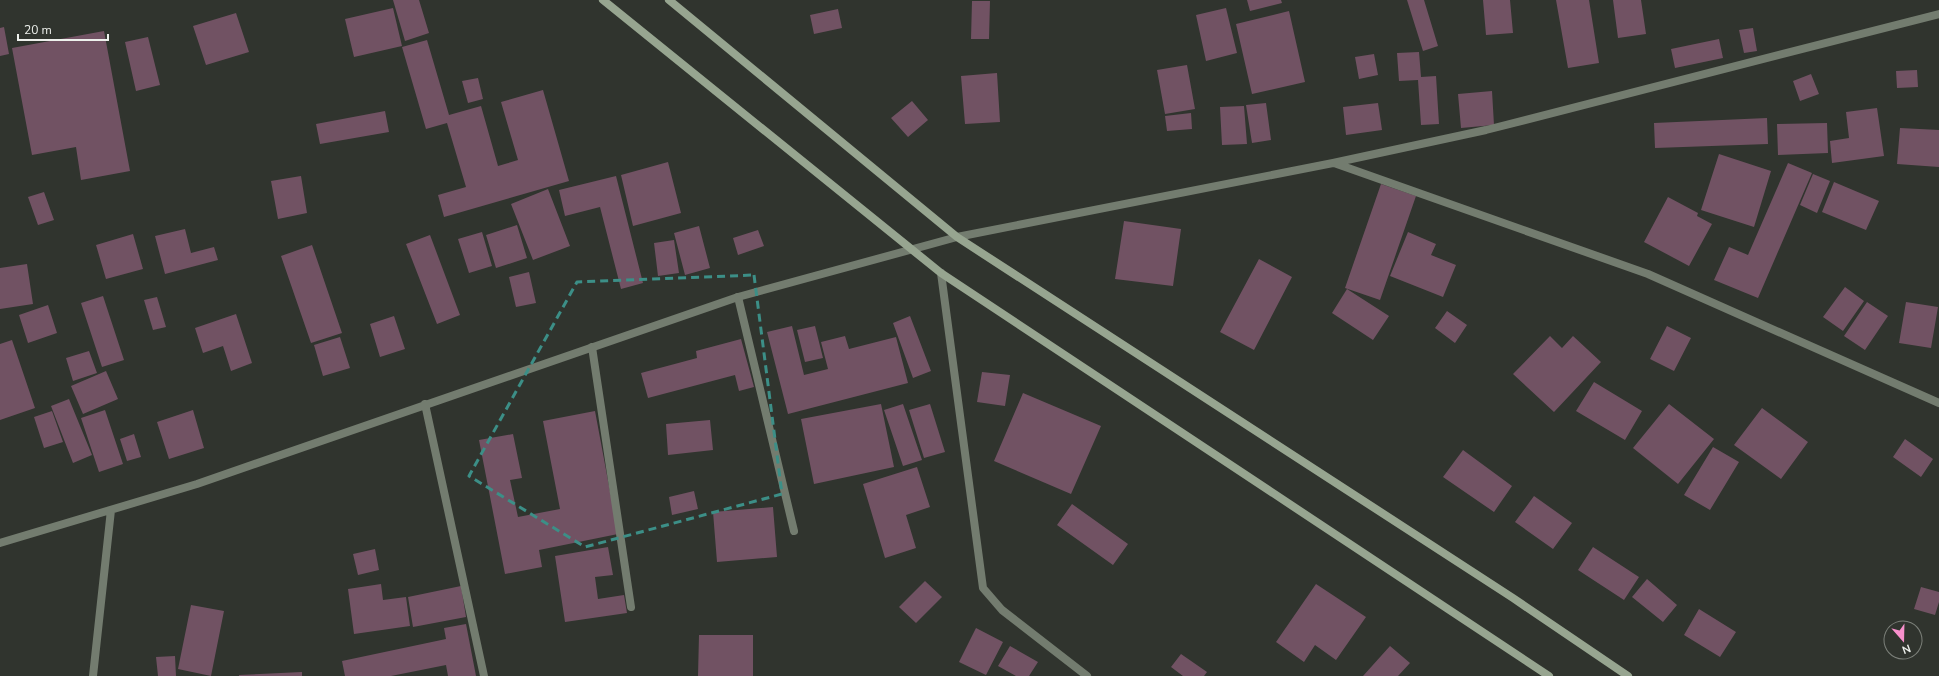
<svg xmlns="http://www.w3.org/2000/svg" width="1939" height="676" font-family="'Nunito Sans',sans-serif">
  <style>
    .building { fill: #715263 }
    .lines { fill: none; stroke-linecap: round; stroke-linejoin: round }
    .lane { stroke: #737c6f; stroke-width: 8 }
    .street { stroke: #737c6f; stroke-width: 8 }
    .secondary { stroke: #97a590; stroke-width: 8 }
    .marked { fill: none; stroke: #3c8f87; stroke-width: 3; stroke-dasharray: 8 5; stroke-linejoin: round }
  </style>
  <rect width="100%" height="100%" fill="#30342e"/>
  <!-- building -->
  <path class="building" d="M393,0h26l10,33 -24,8z
    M1247,0h34l1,3 -32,8z
    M1407,0h17l14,46 -15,5z
    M1483,0h27l3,33 -27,2z
    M1556,0h33l10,63 -31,5z
    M1613,0h28l5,34 -28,4z
    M972,1h18l-1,38h-18z
    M393,8l9,38 -48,11 -9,-38z
    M1226,8l11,45 -31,8 -10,-46z
    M838,9l4,19 -28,6 -4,-19z
    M1289,11l16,71 -53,12 -16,-70z
    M236,13l13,39 -43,13 -13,-39z
    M4,27l5,27 -9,2v-28z
    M1753,28l4,23 -13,2 -5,-23z
    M104,31l26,140 -49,9 -5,-33 -44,8 -20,-107z
    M148,37l12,48 -24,6 -11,-49z
    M1719,39l4,19 -48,10 -4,-19z
    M427,40l22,75 32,-9 17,60 20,-6 -17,-58 42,-12 26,91 -125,36 -6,-22 28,-8 -19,-64 -21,6 -24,-82z
    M1419,52l2,25 15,-1 3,48 -18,1 -3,-45 -19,1 -2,-28z
    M1374,54l4,21 -19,4 -4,-22z
    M1187,65l8,44 -30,5 -8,-44z
    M1917,70l1,17 -21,1 -1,-17z
    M997,73l3,49 -35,2 -4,-48z
    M1811,74l8,20 -19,7 -7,-20z
    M478,78l5,21 -15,4 -6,-22z
    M1492,91l2,34 -33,3 -3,-34z
    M912,101l16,19 -20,17 -17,-19z
    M1266,103l5,37 -19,3 -6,-38z
    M1378,103l4,27 -36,5 -3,-28z
    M1244,106l3,38 -25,1 -2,-38z
    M1877,108l7,48 -52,7 -2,-22 19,-3 -3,-26z
    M385,111l4,21 -69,12 -4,-20z
    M1191,113l1,16 -25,2 -2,-15z
    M1767,118l1,26 -113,4 -1,-25z
    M1827,123l1,30 -50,2 -1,-31z
    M1900,128l39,2v37l-42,-3z
    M1719,154l52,17 -17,56 -53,-17z
    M668,162l13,51 -48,13 -12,-51z
    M1788,163l24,10 -54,125 -44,-18 15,-33 19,8z
    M1813,174l17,7 -13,32 -17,-8z
    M301,176l6,37 -29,6 -7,-38z
    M616,176l27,107 -22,6 -21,-82 -35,9 -6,-26z
    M1834,182l45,19 -13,29 -44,-18z
    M1381,184l35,12 -36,104 -35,-12z
    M548,189l22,57 -37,14 -22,-56z
    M44,192l10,28 -16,5 -10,-28z
    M1668,197l30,16 -1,3 15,8 -23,42 -45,-24z
    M1124,221l57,8 -8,57 -58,-7z
    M517,225l10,33 -31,10 -10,-33z
    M699,226l11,42 -25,7 -11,-42z
    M185,229l6,24 23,-6 4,13 -53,14 -10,-38z
    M758,230l6,16 -26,9 -5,-17z
    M482,232l10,34 -23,7 -11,-34z
    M1408,232l28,12 -5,11 25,10 -13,32 -53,-21z
    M133,234l10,35 -37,10 -10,-34z
    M430,235l30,80 -23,9 -31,-80z
    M674,240l5,33 -21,3 -4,-33z
    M312,245l30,88 -31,10 -30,-87z
    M1259,259l33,18 -38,73 -34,-18z
    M27,264l6,40 -33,5v-41z
    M529,272l7,31 -20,4 -7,-30z
    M1845,287l19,14 -21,30 -20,-14z
    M1347,289l42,27 -16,24 -41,-27z
    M103,296l21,64 -22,7 -21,-64z
    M157,297l9,30 -13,3 -9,-30z
    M1867,302l21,14 -23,34 -21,-14z
    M1906,302l32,5 -7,41 -32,-5z
    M48,305l9,28 -29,10 -9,-28z
    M1447,311l20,14 -12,18 -20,-15z
    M236,314l16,49 -21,8 -8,-25 -20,7 -8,-25z
    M394,316l11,33 -25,8 -10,-33z
    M910,316l21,55 -18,7 -20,-55z
    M792,326l12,49 24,-6 -7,-27 24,-6 4,13 47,-12 12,46 -120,31 -21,-82z
    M815,326l8,32 -18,4 -8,-32z
    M1667,326l24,12 -17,33 -24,-12z
    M1550,336l12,12 11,-12 28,26 -47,50 -41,-38z
    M340,337l10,31 -27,8 -9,-31z
    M741,339l13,48 -15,4 -4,-16 -87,23 -7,-25 56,-15 -1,-7z
    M12,340l23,68 -35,12v-76z
    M89,351l8,22 -24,8 -7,-23z
    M106,371l12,28 -35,15 -12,-28z
    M982,372l28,3 -5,31 -28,-4z
    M1594,382l48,29 -17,29 -49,-29z
    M1023,393l78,33 -30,68 -77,-33z
    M69,399l23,56 -19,8 -22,-57z
    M881,404l13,63 -80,17 -13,-65z
    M903,404l19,56 -19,6 -19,-56z
    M930,404l15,48 -21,6 -15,-48z
    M1669,404l45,35 -36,45 -45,-36z
    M1762,408l46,34 -27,37 -47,-34z
    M105,410l18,54 -24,8 -18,-54z
    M193,410l11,38 -35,11 -12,-37z
    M52,411l11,31 -19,6 -10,-31z
    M595,411l23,123 -79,16 3,17 -37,7 -26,-134 34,-6 9,44 -12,2 8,37 42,-8 -17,-88z
    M710,420l3,30 -45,5 -2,-31z
    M134,434l7,23 -14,4 -7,-22z
    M1905,439l28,20 -12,18 -28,-20z
    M1713,447l26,15 -29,48 -26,-15z
    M1463,450l49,36 -18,26 -51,-35z
    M917,467l13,40 -24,8 10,33 -31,10 -22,-74z
    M694,491l4,18 -26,6 -3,-18z
    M1534,496l38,27 -19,26 -38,-27z
    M1072,504l56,40 -15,21 -56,-40z
    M773,507l4,50 -60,5 -4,-50z
    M608,547l5,28 -18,2 3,22 26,-4 3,18 -62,9 -10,-66z
    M1593,547l46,30 -15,23 -46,-30z
    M375,549l4,21 -21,5 -5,-21z
    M1647,579l30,26 -14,17 -31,-25z
    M925,581l17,16 -26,26 -17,-16z
    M381,584l2,16 23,-3 4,29 -56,8 -6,-45z
    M1316,584l50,33 -30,43 -21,-15 -11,17 -28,-20z
    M461,586l5,31 -53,10 -5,-30z
    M1921,587l18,5v10l-4,13 -21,-6z
    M191,605l33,6 -13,65 -33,-7z
    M1699,609l37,23 -16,25 -36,-22z
    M466,624l10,52h-28l-2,-11 -55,11h-46l-3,-15 104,-22 -2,-11z
    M976,628l27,14 -17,33 -27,-13z
    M699,635h54v41h-55z
    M1010,646l28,16 -9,14h-13l-18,-10z
    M1390,646l20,17 -12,13h-35z
    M1181,654l26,18 -3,4h-21l-12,-9z
    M175,656l1,20h-18l-2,-19z
    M302,672v4h-63v-1z"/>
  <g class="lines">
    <!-- lane -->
    <path class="lane" d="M738,297l56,234
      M592,347l39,260"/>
    <!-- street -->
    <path class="street" d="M1334,163l314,111 291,129
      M941,273l42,315 19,22 85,66
      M425,404l59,272
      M0,543l197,-59 541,-187 219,-60 376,-74 153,-33 453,-116
      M93,676l18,-166"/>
    <!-- secondary -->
    <path class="secondary" d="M603,0l338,273 608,403
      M669,0l288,237 556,361 115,78"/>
  </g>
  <!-- marked area -->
  <path class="marked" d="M754,275l28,219 -197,53 -116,-71 108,-194z"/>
  <!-- north arrow -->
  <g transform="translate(1903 640) rotate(160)"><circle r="19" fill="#30342e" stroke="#7c807a"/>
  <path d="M0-3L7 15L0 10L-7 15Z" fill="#f890cc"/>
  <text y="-6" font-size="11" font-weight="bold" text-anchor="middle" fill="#eef1ed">N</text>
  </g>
  <!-- scale -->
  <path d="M18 34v6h90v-6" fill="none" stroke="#eef1ed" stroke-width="2"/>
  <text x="24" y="34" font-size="12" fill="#eef1ed" stroke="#30342e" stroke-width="3" paint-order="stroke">20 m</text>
</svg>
